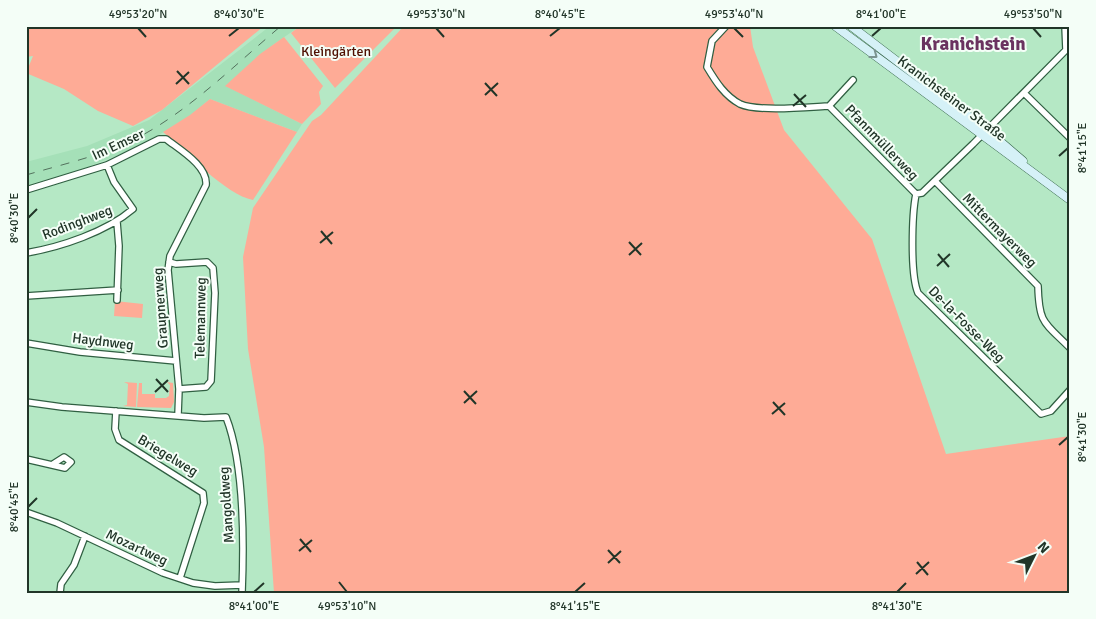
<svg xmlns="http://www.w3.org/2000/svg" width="1096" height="619" font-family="Signika,sans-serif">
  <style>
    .built { fill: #a5e0b8 }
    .green { fill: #feab96 }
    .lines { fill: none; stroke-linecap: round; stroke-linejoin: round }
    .street-casing { stroke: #305f42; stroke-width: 8 }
    .secondary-casing { stroke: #305f42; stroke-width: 9 }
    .street { stroke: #fff; stroke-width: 5.5 }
    .secondary { stroke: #d5f1f7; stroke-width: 8 }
    .rail { stroke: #53715d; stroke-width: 1; stroke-dasharray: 9 9; stroke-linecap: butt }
    .oneway { stroke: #7b9390 }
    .ticks { fill: none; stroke: #213528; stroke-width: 2 }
    .labels { text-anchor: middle; stroke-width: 4; stroke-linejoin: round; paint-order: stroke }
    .park-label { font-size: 14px; fill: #4f0f01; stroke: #f4fef7 }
    .street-label { font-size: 14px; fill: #213528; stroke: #f4fef7 }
    .district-label { font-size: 19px; font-weight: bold; fill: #6a3360; stroke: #f4fef7 }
    .neatline { fill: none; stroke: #213528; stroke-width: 2 }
    .ticks-label { font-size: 12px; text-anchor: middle; fill: #213528 }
  </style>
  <rect width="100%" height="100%" fill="#b5e8c5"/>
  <!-- built -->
  <path class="built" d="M270,26h30l-27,19 -47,41 76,38 -5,8 -87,-33 -20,17 -51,31 -62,24 -51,14v-23l61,-16 62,-26z"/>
  <!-- green -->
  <path class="green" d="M26,26h238l-102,84 -29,16 -35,-15 -34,-22 -38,-16 7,-17 -7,1z
    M300,26h97l-62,62 -44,-55z
    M404,26h346l3,21 31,83 88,109 74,215 124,-18v157h-796l-10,-146 -16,-98 -5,-92 10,-49 59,-87 9,-6z
    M284,37l39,49 -4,6 2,12 -19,20 -77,-38 35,-32z
    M210,99l87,33 -44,68c-27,-5 -68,-49 -90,-68l27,-17z
    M115,301l28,3 -1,14 -28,-2z
    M124,382l13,1 -1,24 -13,-1 4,-1 1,-21z
    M167,382l6,1 1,19 -3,6 -34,-1 2,-24h3v11h13v4h11l3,-2 1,-11z"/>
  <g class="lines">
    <!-- street casing -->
    <g class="street-casing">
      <path id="street" d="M726,26l-14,15 -5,26c9,15 18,29 33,37 18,8 69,3 89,2l87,88
        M1024,93l46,45
        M829,106l24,-26
        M935,181l103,105c1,38 6,36 32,62
        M26,190l81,-25 52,-26h7c14,11 42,27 40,46l-36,71 -2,14 11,119 -1,26
        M916,194c-4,20 -6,80 2,99l123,121 10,-3 19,-21
        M916,194l6,-1 51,-49 93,-94 -1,-24
        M26,253c35,-6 80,-21 107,-44l-19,-27 -7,-17
        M169,262l7,2 31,-2 6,6 2,25 -4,88 -5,6 -27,2
        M26,296l92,-6
        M117,300l2,-54 -2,-24
        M26,343l54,9 96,9
        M26,402l36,5 142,11 22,-1c18,46 18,126 16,176
        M116,411l-1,18 4,11 84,53 1,10 -24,75
        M26,459l39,9 6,-6 -7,-5 -11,7
        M26,512l31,11 106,50 30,10 22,3 27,-1
        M60,593l1,-9 13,-19 11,-29"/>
    </g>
    <!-- secondary casing -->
    <g class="secondary-casing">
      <path id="secondary" d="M835,26l235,174
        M851,26l136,104 36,31"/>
    </g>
    <!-- street -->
    <use href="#street" class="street"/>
    <!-- secondary -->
    <use href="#secondary" class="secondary"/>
    <!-- rail -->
    <path class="rail" d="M26,175c38,-11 78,-20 113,-38 51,-27 98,-74 142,-111"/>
  </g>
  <!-- one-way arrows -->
  <defs><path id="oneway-chevron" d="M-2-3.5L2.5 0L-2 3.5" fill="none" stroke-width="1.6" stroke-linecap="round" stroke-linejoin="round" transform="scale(1.25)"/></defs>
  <use class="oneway" href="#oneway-chevron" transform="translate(874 55) rotate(37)"/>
  <!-- ticks -->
  <path class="ticks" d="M138,28l8,9M436,28l8,9M734,28l9,9M1033,28l8,9M229,36l10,-8M550,36l10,-8M872,36l9,-8M177,71l12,13M485,83l12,13M176,84l13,-12M794,94l12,13M485,95l13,-12M793,106l13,-11M1059,156l9,-8M28,218l9,-9M321,231l11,13M629,242l12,13M320,243l13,-11M938,254l11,13M629,255l13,-12M937,266l13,-12M156,379l12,13M464,391l12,13M155,392l13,-12M773,402l12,13M464,403l13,-12M772,414l13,-11M1059,445l9,-8M28,507l9,-9M300,539l11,13M608,550l12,13M299,551l13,-11M917,562l11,13M608,563l13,-12M916,574l13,-12M339,582l8,10M254,592l10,-9M575,592l10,-9M897,592l9,-9"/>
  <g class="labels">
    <!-- park labels -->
    <g class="park-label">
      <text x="336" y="56">Kleingärten</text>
    </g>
    <!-- street labels -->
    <g class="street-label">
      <text transform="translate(952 98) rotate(37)" y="5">Kranichsteiner Straße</text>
      <text transform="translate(882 142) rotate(46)" y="5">Pfannmüllerweg</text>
      <text transform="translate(118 144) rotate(-25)" y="5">Im Emser</text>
      <text transform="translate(77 222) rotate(-21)" y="5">Rodinghweg</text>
      <text transform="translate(1000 230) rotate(45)" y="5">Mittermayerweg</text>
      <text transform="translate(160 308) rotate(-94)" y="5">Graupnerweg</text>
      <text transform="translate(200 318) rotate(-89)" y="5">Telemannweg</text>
      <text transform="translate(967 324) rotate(45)" y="5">De-la-Fosse-Weg</text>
      <text transform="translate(103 341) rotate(7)" y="5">Haydnweg</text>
      <text transform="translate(168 455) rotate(31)" y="5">Briegelweg</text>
      <text transform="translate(226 505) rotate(-94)" y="5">Mangoldweg</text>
      <text transform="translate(137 547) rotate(25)" y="5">Mozartweg</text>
    </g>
    <!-- district labels -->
    <g class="district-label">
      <text x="973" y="50">Kranichstein</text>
    </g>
  </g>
  <!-- border -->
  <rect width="1096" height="619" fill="none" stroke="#f4fef7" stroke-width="55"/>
  <!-- north arrow -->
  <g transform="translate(1034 556) rotate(48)" stroke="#f4fef7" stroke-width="4" paint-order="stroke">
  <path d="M0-4L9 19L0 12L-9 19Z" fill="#213528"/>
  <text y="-8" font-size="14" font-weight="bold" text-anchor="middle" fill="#213528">N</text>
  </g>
  <rect x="28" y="28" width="1040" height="564" class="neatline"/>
  <g class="ticks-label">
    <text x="138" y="18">49°53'20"N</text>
    <text x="239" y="18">8°40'30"E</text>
    <text x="436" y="18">49°53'30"N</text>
    <text x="560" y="18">8°40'45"E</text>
    <text x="734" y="18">49°53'40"N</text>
    <text x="881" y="18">8°41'00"E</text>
    <text x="1033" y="18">49°53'50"N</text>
    <text transform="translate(1082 148) rotate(-90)" y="4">8°41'15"E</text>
    <text transform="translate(14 218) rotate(-90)" y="4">8°40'30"E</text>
    <text transform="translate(1082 437) rotate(-90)" y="4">8°41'30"E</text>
    <text transform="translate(14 507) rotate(-90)" y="4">8°40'45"E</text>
    <text x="254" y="610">8°41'00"E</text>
    <text x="347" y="610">49°53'10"N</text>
    <text x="575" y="610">8°41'15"E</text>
    <text x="897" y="610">8°41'30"E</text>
  </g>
</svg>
